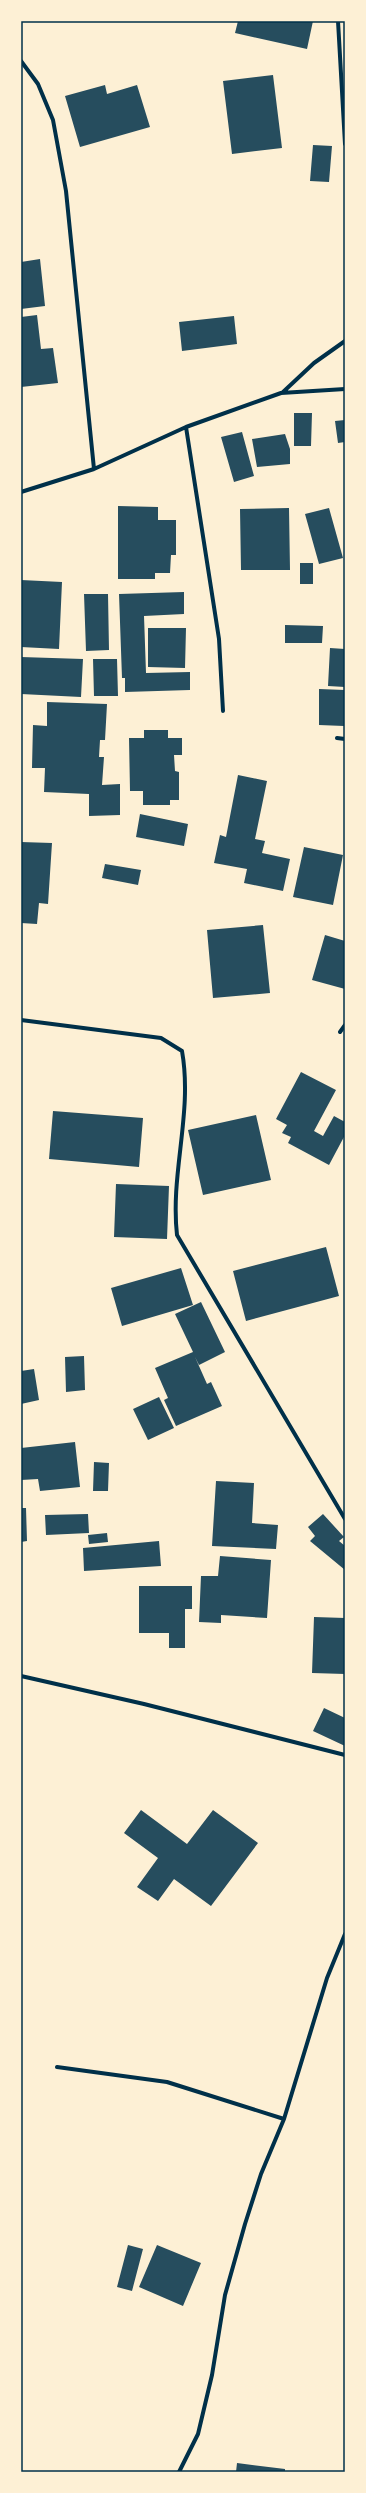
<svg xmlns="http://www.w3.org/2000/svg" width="366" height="2493" font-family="'Roboto Condensed',sans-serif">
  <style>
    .building { fill: #264d5e }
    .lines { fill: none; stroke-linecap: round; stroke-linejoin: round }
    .minor { stroke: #003049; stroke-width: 4 }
    .neatline { fill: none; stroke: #003049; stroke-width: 1.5 }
  </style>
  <rect width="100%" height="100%" fill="#fdf0d5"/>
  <!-- building -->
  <path class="building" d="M238,21h75l-6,28 -72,-16z
    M273,75l9,73 -50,6 -9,-73z
    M105,85l2,9 30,-9 13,42 -70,20 -15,-51z
    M313,145l19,1 -3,36 -19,-1z
    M40,259l5,47 -24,3v-47z
    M37,315l4,34 12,-1 5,35 -37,4v-70z
    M234,316l3,28 -55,7 -3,-29z
    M294,413h18l-1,33h-17z
    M345,420v22l-7,1 -3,-22z
    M242,432l12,44 -20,6 -13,-45z
    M285,434l5,15v15l-33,3 -5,-28z
    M118,506l40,1v13h18v35h-5l-1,18h-15v6h-37z
    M289,508l1,62h-49l-1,-61z
    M329,508l14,50 -24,6 -14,-50z
    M300,563h13v21h-13z
    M21,580l41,2 -3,67 -38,-2z
    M184,592v22l-40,2 2,57 44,-1v18l-65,2v-14h-3l-3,-84z
    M84,594h24l1,56 -23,1z
    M285,625l38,1 -1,17h-37z
    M148,628h38l-1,40 -37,-1z
    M330,648l15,1v38l-17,-1z
    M21,657l62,2 -2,38 -60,-3z
    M93,659h24l1,37h-24z
    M319,689l26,1 -1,36 -25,-1z
    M47,702l60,2 -2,36h-5l-1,17h5l-2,28 18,-1v31l-31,1v-22l-45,-2 1,-24h-13l1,-43 14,1z
    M144,730h24v8h14v17h-8l1,16 4,1v28h-9v5h-27v-14h-13l-1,-53h15z
    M238,775l29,6 -12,58 10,2 -3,12 28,6 -7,32 -39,-8 3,-14 -33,-6 6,-28 6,2z
    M140,814l48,10 -4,22 -48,-9z
    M21,842l31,1 -4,61 -9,-1 -2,21 -16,-1z
    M304,847l39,8 -10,50 -40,-8z
    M105,864l36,6 -3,15 -36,-7z
    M263,925l7,68 -57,5 -6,-68z
    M325,935l20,6v48l-33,-9z
    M301,1072l35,18 -22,41 9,5 11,-20 11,6v13l-16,30 -41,-22 3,-6 -9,-4 5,-8 -11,-6z
    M53,1111l90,7 -4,49 -90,-8z
    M256,1115l15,65 -68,15 -15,-65z
    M116,1184l53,2 -2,53 -53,-2z
    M326,1247l13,49 -93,25 -13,-50z
    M181,1268l12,37 -71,21 -11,-38z
    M201,1302l24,50 -26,13 -4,-8 12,27 4,-2 11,24 -46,20 -12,-26 4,-2 -13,-30 38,-16 -18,-38z
    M84,1356l1,34 -19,2 -1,-35z
    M34,1369l5,31 -18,4v-33z
    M159,1397l15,31 -26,12 -15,-31z
    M75,1442l5,45 -40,4 -2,-12 -17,1v-32z
    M94,1462l15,1 -1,28h-15z
    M216,1481l38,2 -2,40 26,2 -2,24 -64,-3z
    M21,1508h5l1,33 -6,1z
    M88,1514l1,19 -43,2 -1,-20z
    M323,1514l21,23 -5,4 6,5v24l-35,-29 5,-5 -7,-9z
    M107,1533l1,9 -19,2 -1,-9z
    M159,1541l2,25 -77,5 -1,-23z
    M220,1556l51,4 -4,58 -46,-3v8l-22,-1 2,-46h17z
    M139,1586h53v23h-7v39h-16v-15h-30z
    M314,1617l31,1v56l-33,-1z
    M324,1708l21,10v28l-32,-15z
    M141,1810l46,34 26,-34 45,33 -47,63 -37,-27 -16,22 -21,-14 21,-29 -34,-25z
    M128,2245l15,4 -11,42 -15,-4z
    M157,2245l44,18 -18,43 -44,-19z
    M237,2463l48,6v3h-49z"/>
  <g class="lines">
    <!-- minor -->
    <path class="minor" d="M338,21l7,123
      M21,61l17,23 15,36 13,71 28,278
      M282,393l32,-30 31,-22
      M186,427l33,212 4,72
      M21,492l73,-23 92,-42 95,-34 64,-4
      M337,738l8,1
      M21,1020l140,18 21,13c11,62 -12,122 -5,184l168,284
      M340,1032l5,-7
      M21,1676l123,28 201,51
      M57,2067l110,15 117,37
      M179,2472l19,-38 14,-59 13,-80 20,-71 16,-50 23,-55 43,-141 18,-44"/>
  </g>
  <!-- border -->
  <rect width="366" height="2493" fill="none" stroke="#fdf0d5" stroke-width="44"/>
  <rect x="22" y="22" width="322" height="2449" class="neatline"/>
</svg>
